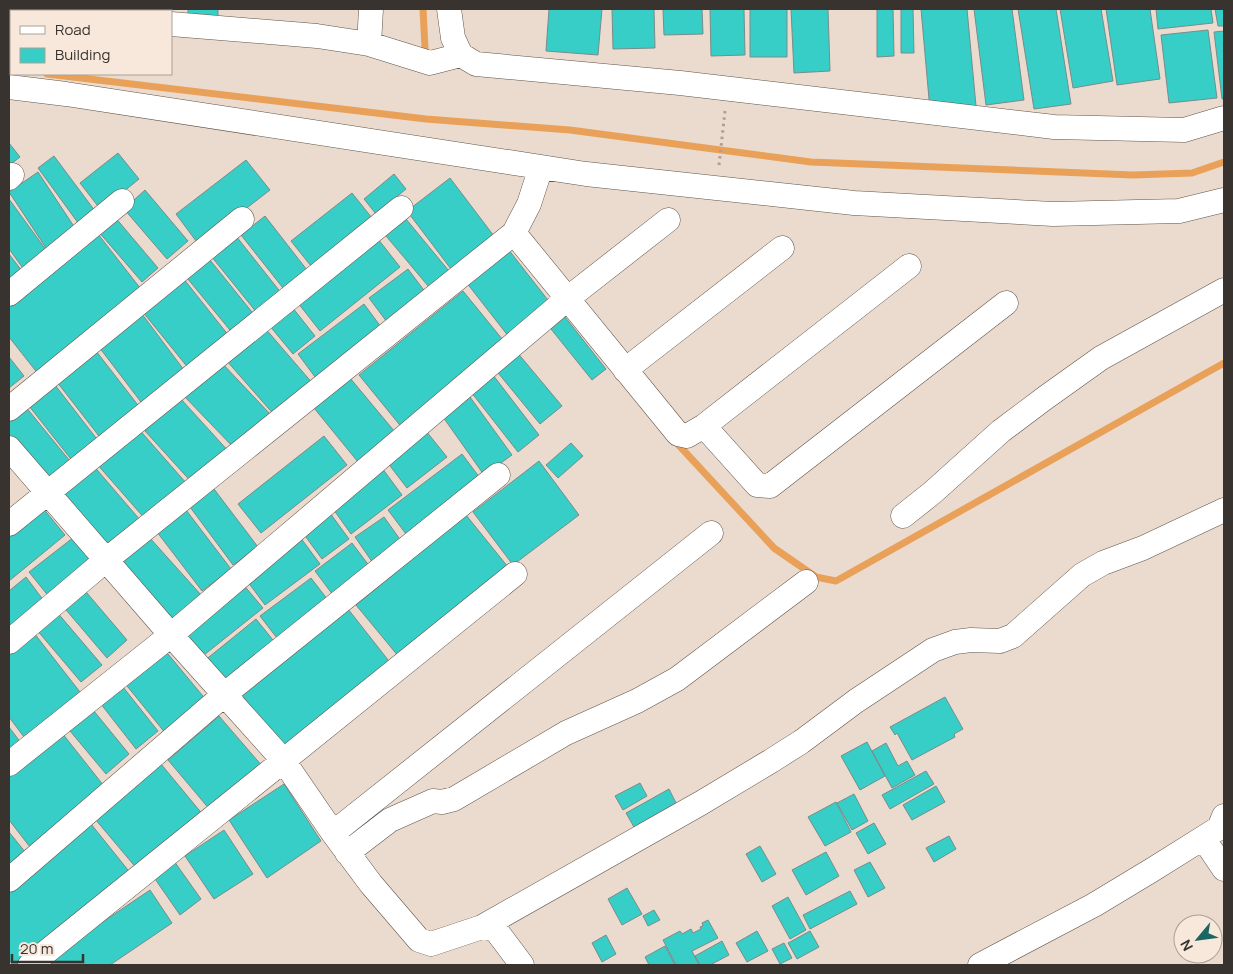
<svg xmlns="http://www.w3.org/2000/svg" width="1233" height="974" font-family="Manrope,sans-serif">
  <style>
    .lines { fill: none; stroke-linecap: round; stroke-linejoin: round }
    .stream { stroke: #e9a159; stroke-width: 7 }
    .building { fill: #36cec6; stroke: #788c8a }
    .minor-casing { stroke: #605449; stroke-width: 25 }
    .path { stroke: #ab9f95; stroke-width: 3; stroke-dasharray: 2.5 4; stroke-linecap: butt }
    .minor { stroke: #fff; stroke-width: 24 }
  </style>
  <rect width="100%" height="100%" fill="#eadbce"/>
  <g class="lines">
    <!-- stream -->
    <path class="stream" d="M423,9l2,39
      M9,69h2
      M47,74l379,45 144,11 241,32 322,13 59,-2 32,-11
      M674,440l100,108 42,29 20,4 388,-218"/>
  </g>
  <!-- building -->
  <path class="building" d="M188,9h30v12h-30z
    M549,9h53l-4,46 -52,-4z
    M612,9h42l1,39 -42,1z
    M663,9h39l1,25 -39,1z
    M710,9h34l1,46 -34,1z
    M750,9h37v48h-37z
    M791,9h37l2,62 -36,2z
    M877,9h16l1,47 -17,1z
    M901,9h12l1,44h-13z
    M921,9h46l9,97 -46,4z
    M974,9h38l12,91 -38,5z
    M1018,9h38l15,95 -37,5z
    M1060,9h41l12,72 -40,7z
    M1106,9h44l10,70 -43,6z
    M1156,9h55l2,14 -55,6z
    M1215,9h9v17h-6z
    M1208,30l9,68 -48,5 -8,-68z
    M1224,31v68h-2l-8,-67z
    M9,143l11,14 -9,7 -2,-3z
    M118,153l21,26 -38,31 -21,-27z
    M54,156l44,59 -17,12 -43,-59z
    M246,160l24,30 -71,55 -23,-31z
    M38,172l39,59 -29,20 -39,-59z
    M394,174l12,15 -30,25 -12,-15z
    M450,178l47,62 -43,33 -47,-62z
    M145,190l43,51 -21,18 -43,-50z
    M352,193l20,25 -61,48 -20,-25z
    M9,199l40,55 -24,17 -16,-22z
    M401,213l53,64 -20,16 -53,-63z
    M114,216l44,52 -16,14 -45,-52z
    M265,216l42,54 -24,18 -42,-53z
    M98,234l46,59 -105,82 -30,-38v-32z
    M236,236l46,58 -25,19 -46,-57z
    M378,239l22,28 -80,64 -22,-28z
    M508,249l43,55 -42,33 -43,-55z
    M9,254l13,17 -13,10z
    M210,260l46,57 -22,18 -47,-57z
    M408,269l21,28 -39,29 -21,-28z
    M183,278l46,58 -40,33 -47,-58z
    M463,291l44,54 -104,84 -44,-54z
    M364,304l20,27 -66,50 -20,-27z
    M292,307l23,29 -22,18 -24,-29z
    M142,314l45,60 -43,32 -45,-59z
    M565,317l41,52 -14,11 -41,-51z
    M264,327l50,58 -38,32 -50,-57z
    M96,351l45,58 -39,31 -45,-58z
    M516,351l46,55 -22,18 -46,-56z
    M9,357l15,19 -15,12z
    M220,361l51,54 -36,34 -51,-53z
    M493,375l46,60 -21,17 -47,-60z
    M350,378l45,54 -37,30 -44,-54z
    M55,385l45,58 -26,20 -45,-57z
    M470,397l42,58 -28,20 -41,-58z
    M180,398l51,56 -36,32 -50,-55z
    M25,406l49,60 -27,21 -38,-47v-21z
    M137,427l50,57 -41,36 -50,-57z
    M426,431l21,26 -40,31 -20,-26z
    M324,436l23,29 -86,68 -23,-29z
    M571,443l12,13 -25,22 -12,-13z
    M462,454l21,28 -74,56 -21,-28z
    M539,461l40,54 -66,50 -40,-53z
    M92,464l49,57 -37,32 -49,-57z
    M382,468l20,27 -51,39 -20,-28z
    M214,489l44,58 -25,18 -43,-58z
    M42,507l23,28 -56,46v-47z
    M186,510l45,59 -29,22 -45,-59z
    M330,513l19,26 -27,20 -19,-26z
    M466,515l42,52 -109,90 -43,-52z
    M384,517l20,28 -29,21 -20,-29z
    M74,537l20,26 -44,35 -21,-26z
    M149,537l53,59 -33,30 -53,-60z
    M300,537l20,27 -55,41 -20,-27z
    M352,543l21,28 -37,28 -21,-28z
    M26,577l21,28 -38,29v-43z
    M311,578l20,26 -51,38 -20,-26z
    M242,583l21,25 -64,51 -20,-25z
    M81,586l46,54 -20,18 -46,-54z
    M348,609l44,56 -107,85 -44,-56z
    M56,611l46,54 -21,17 -45,-53z
    M256,619l21,26 -52,42 -21,-26z
    M34,633l46,59 -56,45 -15,-20v-64z
    M163,648l44,53 -41,33 -43,-53z
    M119,682l39,49 -22,18 -39,-50z
    M945,697l18,32 -9,5 1,3 -43,23 -15,-27 -2,2 -5,-8z
    M89,705l40,49 -23,20 -41,-49z
    M219,716l44,51 -52,44 -43,-51z
    M9,727l12,16 -12,9z
    M62,733l42,53 -74,61 -21,-27v-44z
    M867,742l18,34 -25,14 -19,-34z
    M886,743l12,23 9,-5 8,14 -23,13 -20,-37z
    M161,764l43,52 -66,54 -43,-51z
    M926,771l8,13 -44,25 -8,-14z
    M640,783l7,13 -24,14 -8,-14z
    M284,784l37,57 -54,37 -38,-58z
    M936,786l9,16 -33,18 -9,-15z
    M669,789l7,14 -42,24 -8,-14z
    M854,794l14,27 -16,9 -15,-27z
    M836,802l15,30 -26,14 -17,-29z
    M874,823l12,21 -18,10 -12,-21z
    M91,824l41,51 -112,90h-7l-4,-5v-70z
    M224,830l29,44 -39,25 -29,-43z
    M9,832l17,21 -17,15z
    M949,836l7,13 -22,13 -8,-14z
    M760,846l16,28 -14,8 -16,-28z
    M826,852l13,24 -33,19 -14,-25z
    M174,861l27,38 -21,16 -27,-39z
    M870,862l15,26 -17,9 -14,-27z
    M627,888l15,26 -20,11 -14,-26z
    M150,890l22,33 -62,42h-71z
    M850,891l7,13 -47,25 -7,-14z
    M788,897l18,33 -16,9 -18,-33z
    M654,910l6,10 -12,6 -5,-10z
    M708,920l10,18 -26,13 7,14h-23l-13,-25 17,-9 2,3 9,-5 2,4 8,-4 -1,-2 3,-1 -1,-3z
    M757,931l11,20 -21,11 -11,-19z
    M810,931l9,16 -22,12 -9,-16z
    M606,935l10,19 -14,8 -10,-19z
    M722,941l7,14 -19,10h-10l-5,-9z
    M784,943l8,15 -12,6 -8,-15z
    M665,946l10,19h-26l-4,-8z"/>
  <g class="lines">
    <!-- minor casing -->
    <g class="minor-casing">
      <path id="minor" d="M41,9l21,2
        M449,9l4,29 8,17 15,9 204,19 374,44 130,3 40,-12
        M171,24l146,12 52,8 61,19 31,-8
        M369,44l2,-35
        M9,87l57,7 520,80 268,29 199,11 126,-3 45,-11
        M541,167l-12,37 -15,29 164,201 9,2 17,-10 205,-160
        M9,178l3,-3
        M9,294l113,-93
        M625,370l157,-122
        M9,409l233,-190
        M704,426l53,59 13,1 236,-183
        M9,448l162,187 112,125 50,73 38,51 48,56 12,4 51,-17 13,2 27,36
        M903,516l29,-23 69,-62 44,-33 56,-40 123,-68
        M9,524l392,-316
        M9,642l97,-82 408,-327
        M9,764l162,-129 396,-336 101,-79
        M333,833l378,-300
        M1203,838l21,31
        M347,853l43,-33 43,-19 9,1 12,-3 112,-66 71,-32 40,-22 129,-97
        M9,880l216,-186 273,-219
        M482,927l219,-124 70,-42 30,-19 55,-41 77,-51 22,-8 16,-2 29,1 13,-5 69,-61 21,-12 40,-15 81,-38
        M30,965l485,-391
        M980,965l114,-60 58,-35 67,-42 5,-12"/>
    </g>
    <!-- path -->
    <path class="path" d="M719,165l6,-54"/>
    <!-- minor -->
    <use href="#minor" class="minor"/>
  </g>
  <!-- border -->
  <rect width="1233" height="974" fill="none" stroke="#38332e" stroke-width="20"/>
  <!-- legend -->
  <rect x="10" y="10" width="162" height="65" fill="#f7e8db" stroke="#aba096"/>
  <rect x="20" y="26" width="25" height="8" fill="#ffffff" stroke="#aba096"/>
  <text x="55" y="35" font-size="15" fill="#38332e">Road</text>
  <rect x="20" y="48" width="25" height="15" fill="#36cec6" stroke="#aba096"/>
  <text x="55" y="60" font-size="15" fill="#38332e">Building</text>
  <!-- north arrow -->
  <g transform="translate(1198 939) rotate(241)"><circle r="24" fill="#f7e8db" stroke="#aba096"/>
  <path d="M0-4L9 19L0 12L-9 19Z" fill="#196662"/>
  <text y="-8" font-size="14" font-weight="bold" text-anchor="middle" fill="#38332e">N</text>
  </g>
  <!-- scale -->
  <path d="M12 954v8h71v-8" fill="none" stroke="#38332e" stroke-width="2.5"/>
  <text x="20" y="954" font-size="15" fill="#38332e" stroke="#f7e8db" stroke-width="4" paint-order="stroke">20 m</text>
</svg>
